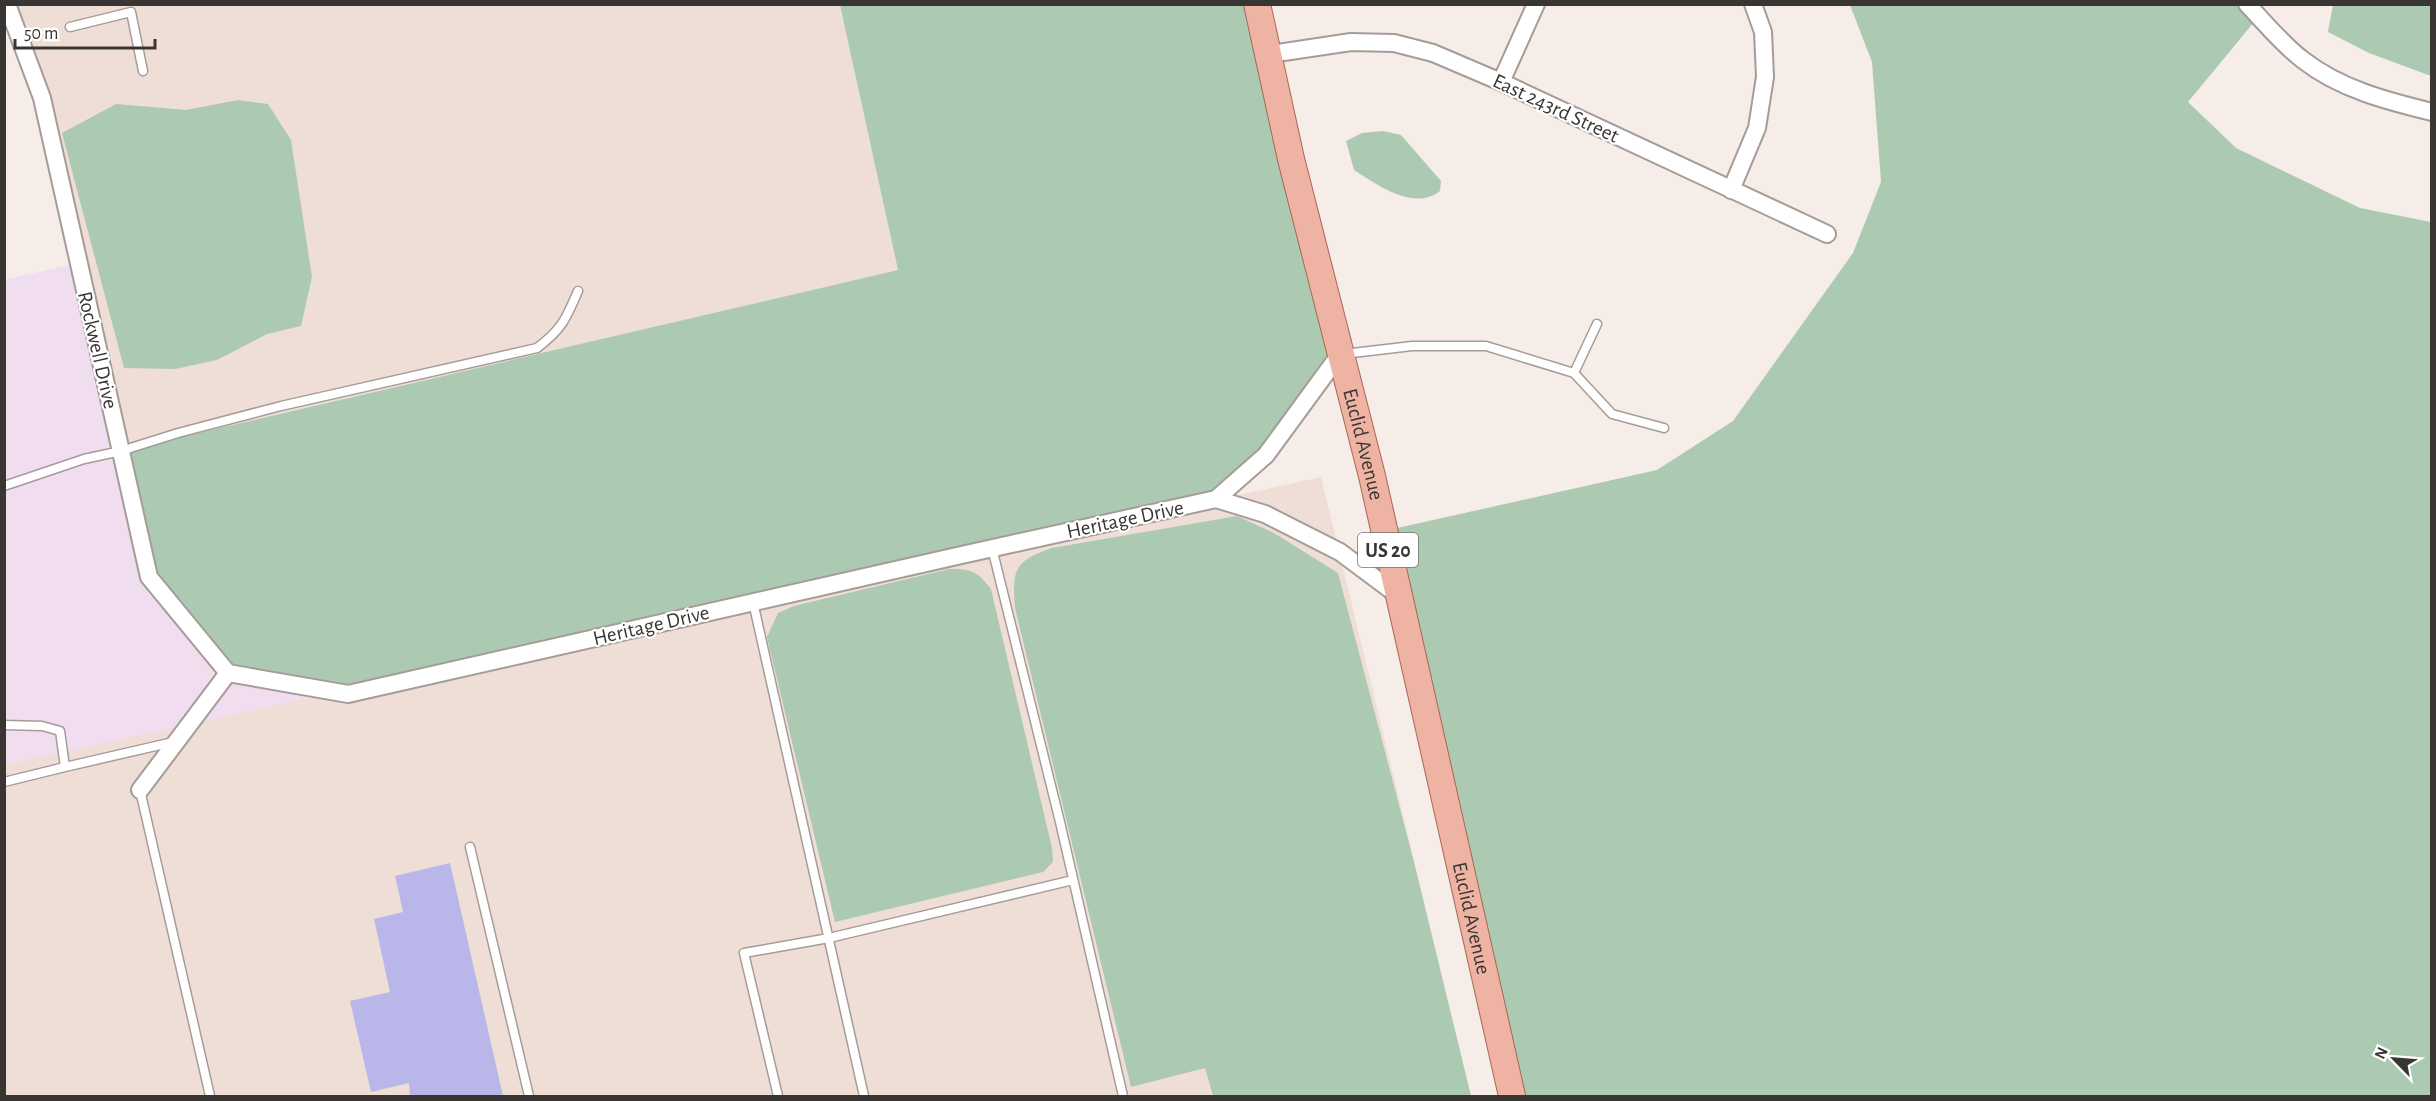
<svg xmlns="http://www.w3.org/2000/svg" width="2436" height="1101" font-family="'Alegreya Sans',sans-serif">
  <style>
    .commercial { fill: #f0def0 }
    .built { fill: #efded5 }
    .green { fill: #abcab1 }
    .building { fill: #b9b7e9 }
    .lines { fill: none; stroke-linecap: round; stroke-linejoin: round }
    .lane-casing { stroke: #a59c98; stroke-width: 11 }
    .street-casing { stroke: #a59c98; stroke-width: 20 }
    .primary-casing { stroke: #a86655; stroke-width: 28 }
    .lane { stroke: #fff; stroke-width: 8 }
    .street { stroke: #fff; stroke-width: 16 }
    .primary { stroke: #efb3a4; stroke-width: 26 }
    .labels { text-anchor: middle; stroke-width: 4.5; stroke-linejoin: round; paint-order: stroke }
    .shield { fill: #fff; stroke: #747270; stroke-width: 1.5 }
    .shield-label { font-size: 20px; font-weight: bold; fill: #383533 }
    .street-label { font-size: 21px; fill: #383533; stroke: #fff }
  </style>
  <rect width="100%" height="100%" fill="#f6ece8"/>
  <!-- commercial -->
  <path class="commercial" d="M78,263l270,431 -343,74 -1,-488z"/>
  <!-- built -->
  <path class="built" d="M7,5h833l58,265 -777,181 -79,-353z
    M1321,477l150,619h-1466l-1,-331z"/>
  <!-- green -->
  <path class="green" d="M840,5h417l83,349 -33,44 -91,101 -868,195 -120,-21 -79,-96 -28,-126 777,-181z
    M1850,5h397l12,11 -71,86 48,46 124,60 71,14v874h-919l-128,-565 273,-61 76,-49 120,-168 28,-71 -9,-120z
    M2333,5h98v71l-62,-23 -41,-21z
    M238,100l30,4 23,36 21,137 -11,49 -34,8 -50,26 -42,9 -51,-1 -62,-235 54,-29 70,6z
    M1383,131l18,4 40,46 -1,10c-26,21 -64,-7 -86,-21l-8,-29 16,-8z
    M1237,516l37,17 64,40 75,285 58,238h-258l-8,-28 -74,19 -116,-479c-3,-38 -1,-47 37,-60z
    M949,569c23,0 28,2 42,20l61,259 1,14 -10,10 -208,50 -68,-285 11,-24 16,-7z"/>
  <!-- building -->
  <path class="building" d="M450,863l53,233h-93l-1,-13 -38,9 -21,-91 40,-9 -16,-73 29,-7 -8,-36z"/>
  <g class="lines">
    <!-- lane casing -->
    <g class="lane-casing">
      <path id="lane" d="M70,27l61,-15 12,59
        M1344,354l68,-8h74l88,27 38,41 52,14
        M1574,373l23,-49
        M4,486l80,-27 37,-8 57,-18 103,-27 256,-58c25,-19 29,-29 41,-57
        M992,548l68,274 63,274
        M753,602l111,494
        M4,725l38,1 18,5 5,36 108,-25
        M4,782l61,-15
        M140,790l70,306
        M470,847l59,249
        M778,1096l-34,-143 85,-15 244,-58"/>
    </g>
    <!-- street casing -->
    <g class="street-casing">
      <path id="street" d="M7,4l35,94 107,479 79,96
        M2247,4c18,19 36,41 56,56 37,29 84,41 129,52
        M1270,54l81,-12 43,1 39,10 68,29 326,152
        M1501,82l35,-78
        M1731,190l26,-62 8,-51 -2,-45 -10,-28
        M1216,499l50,-44 74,-101
        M140,790l88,-117 120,21 618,-140 250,-55 49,15 75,38 59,44"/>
    </g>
    <!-- primary casing -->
    <g class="primary-casing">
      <g id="primary">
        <path id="s1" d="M1257,4l34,155 81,317 140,620"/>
      </g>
    </g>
    <!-- lane -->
    <use href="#lane" class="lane"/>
    <!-- street -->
    <use href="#street" class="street"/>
    <!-- primary -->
    <use href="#primary" class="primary"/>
  </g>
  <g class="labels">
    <!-- shield labels -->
    <rect class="shield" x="1358" y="533" width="60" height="34" rx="4.5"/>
    <g class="shield-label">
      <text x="1388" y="557">US 20</text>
    </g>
    <!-- street labels -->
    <g class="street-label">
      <text transform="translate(1556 108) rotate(25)" y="7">East 243rd Street</text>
      <text transform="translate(98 350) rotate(77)" y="7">Rockwell Drive</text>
      <text dy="7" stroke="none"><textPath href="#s1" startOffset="453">Euclid Avenue</textPath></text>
      <text transform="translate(1125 519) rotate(-12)" y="7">Heritage Drive</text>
      <text transform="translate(651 625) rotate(-13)" y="7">Heritage Drive</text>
      <text dy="7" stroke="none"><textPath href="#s1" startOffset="939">Euclid Avenue</textPath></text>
    </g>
  </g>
  <!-- border -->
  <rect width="2436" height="1101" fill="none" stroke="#383533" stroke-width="12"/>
  <!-- north arrow -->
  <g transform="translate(2394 1059) rotate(295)" stroke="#ffffff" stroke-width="4.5" paint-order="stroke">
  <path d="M0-4.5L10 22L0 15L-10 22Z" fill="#383533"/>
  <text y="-9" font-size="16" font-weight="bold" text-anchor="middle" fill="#383533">N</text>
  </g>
  <!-- scale -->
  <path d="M15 39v9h140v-9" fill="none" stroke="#383533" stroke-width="3"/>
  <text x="24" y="39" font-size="18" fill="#383533" stroke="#ffffff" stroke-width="4.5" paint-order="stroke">50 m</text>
</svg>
